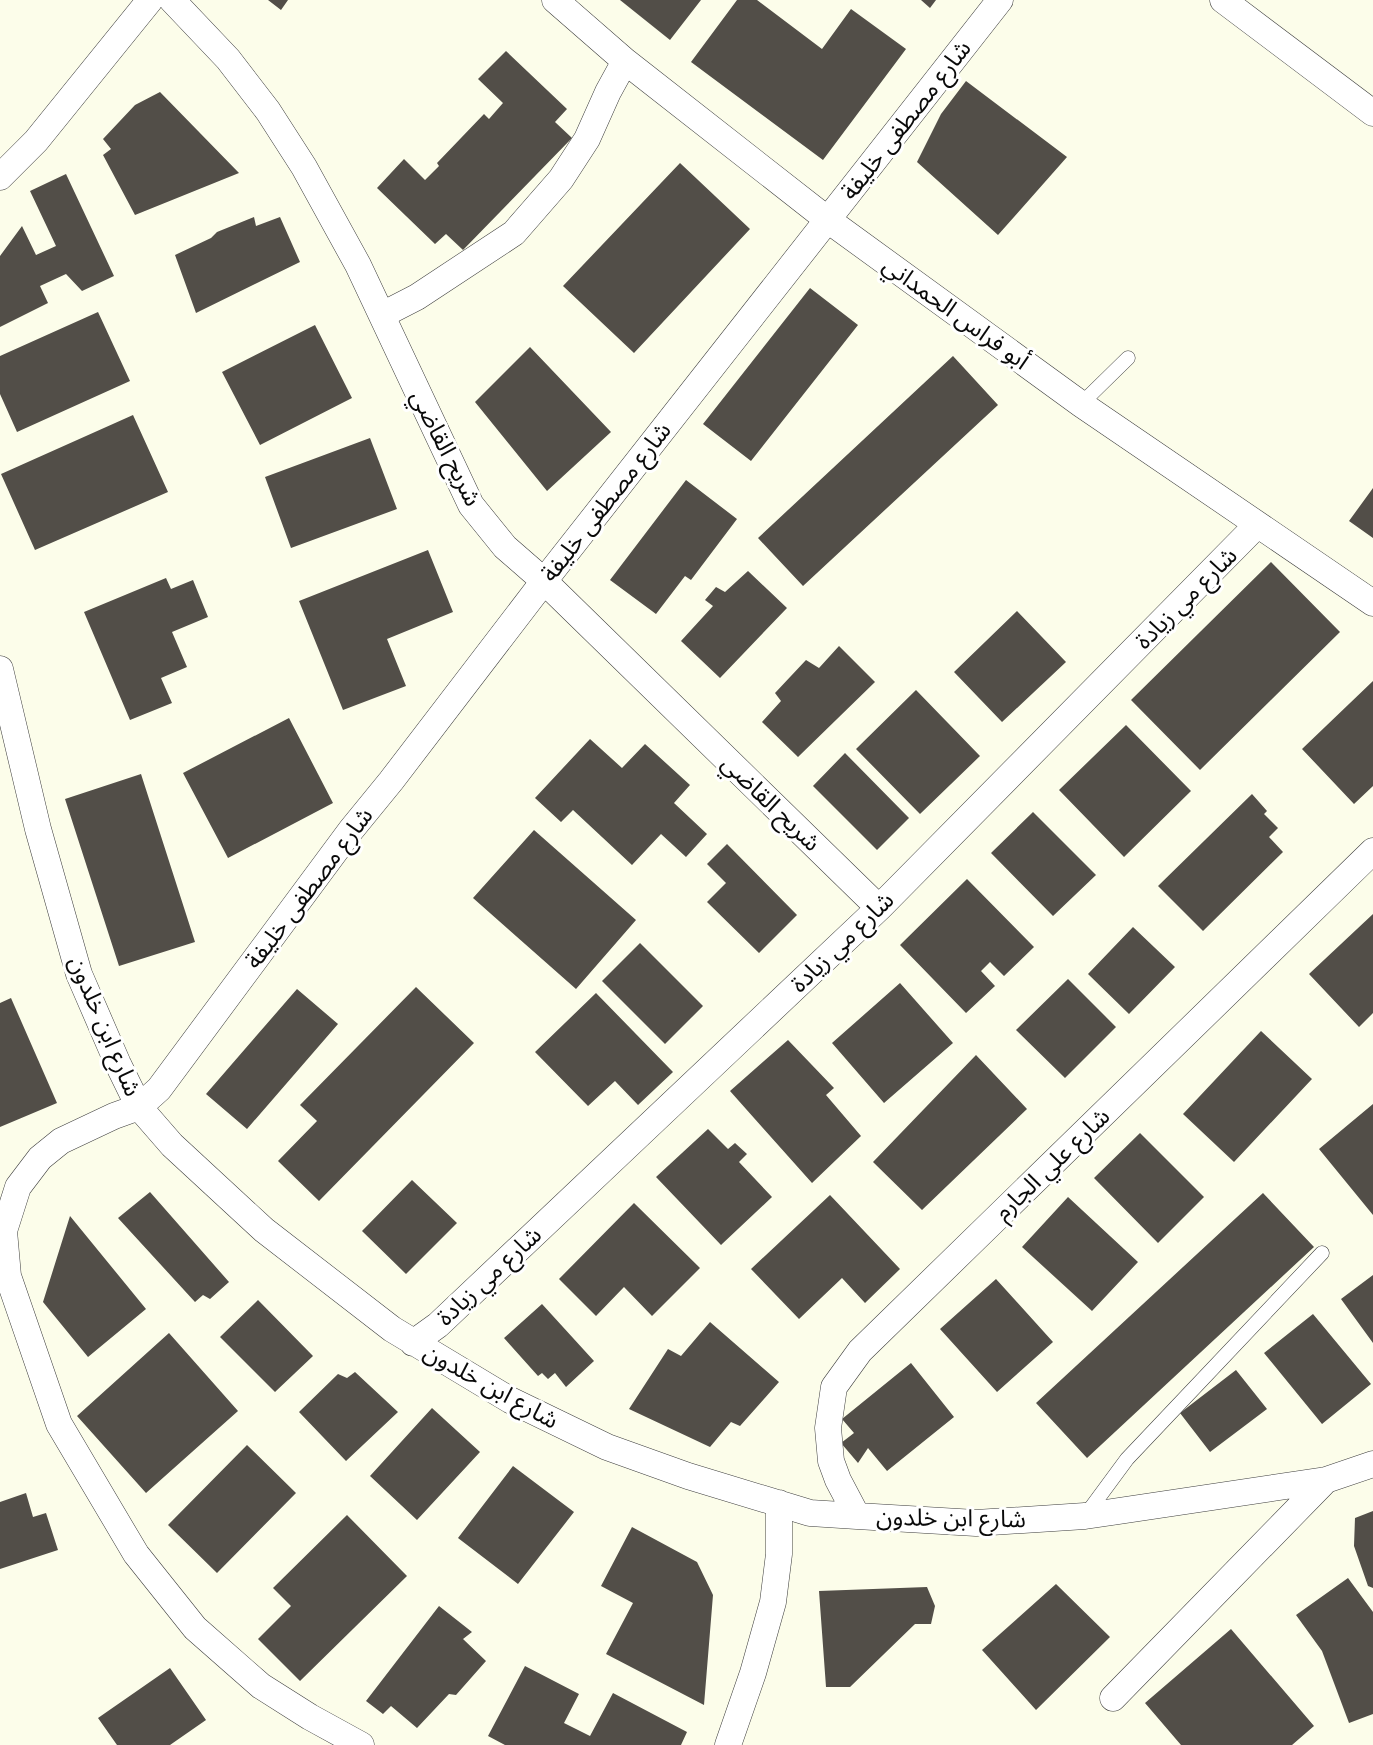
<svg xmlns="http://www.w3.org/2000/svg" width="1373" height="1745" font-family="Spectral,'Noto Sans Arabic',serif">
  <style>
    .building { fill: #524e48 }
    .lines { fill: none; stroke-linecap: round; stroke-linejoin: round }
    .service-casing { stroke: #3d3d3d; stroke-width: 15 }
    .minor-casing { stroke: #3d3d3d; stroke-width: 27 }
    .service { stroke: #fff; stroke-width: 14 }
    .minor { stroke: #fff; stroke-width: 26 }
    .labels { text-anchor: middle; stroke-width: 6; stroke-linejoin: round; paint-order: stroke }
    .street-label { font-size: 24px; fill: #0a0a0a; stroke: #fff }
  </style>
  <rect width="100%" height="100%" fill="#fcfdea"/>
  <!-- building -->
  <path class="building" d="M268,0h20l-7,10z
    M620,0h81l-31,40z
    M737,0h20l65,49 29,-40 55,40 -83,111 -132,-98z
    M921,0h15l-6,8z
    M506,51l61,58 -12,13 17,16 -109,112 -17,-16 -11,10 -58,-56 27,-29 21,21 14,-14 -2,-3 47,-49 5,5 14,-16 -25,-24z
    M966,81l101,76 -69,78 -81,-73 24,-48z
    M160,92l79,81 -104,42 -32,-60 8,-6 -8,-10 32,-34z
    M680,163l70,66 -116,124 -71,-67z
    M66,174l48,102 -32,15 -16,-17 -26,12 8,17 -48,24v-71l22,-30 14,29 20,-9 -26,-55z
    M254,217l2,9 24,-9 20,45 -104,51 -21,-58 36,-17 6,-6z
    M810,288l48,37 -107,136 -48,-37z
    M98,312l32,69 -113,51 -17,-38v-38z
    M315,325l37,73 -92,47 -38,-73z
    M530,347l81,85 -64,59 -72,-89z
    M953,356l45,49 -195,181 -45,-48z
    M133,415l35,77 -133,58 -34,-76z
    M370,438l27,71 -106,39 -26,-71z
    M686,480l51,39 -46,61 -6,-4 -29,38 -46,-34z
    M1373,488v50l-24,-17z
    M428,550l25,62 -66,27 19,47 -63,24 -44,-109z
    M1271,562l69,70 -140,138 -69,-70z
    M748,571l39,37 -67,70 -39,-37 32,-35 -8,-6 11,-13 9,5z
    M166,578l5,11 22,-9 15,37 -36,15 15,35 -26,11 11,25 -42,17 -46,-108z
    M1017,611l49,51 -64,60 -48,-50z
    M839,646l36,36 -77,75 -36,-35 19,-21 -6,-8 31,-33 13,8z
    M1373,681v105l-19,18 -52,-55z
    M916,690l64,66 -60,58 -64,-65z
    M289,718l44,85 -105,55 -45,-85z
    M1126,725l65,66 -67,66 -65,-67z
    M590,739l32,29 23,-24 45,41 -16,18 33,31 -21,23 -25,-23 -29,31 -59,-55 -12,12 -26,-24z
    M845,753l64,65 -32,32 -64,-64z
    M141,774l54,168 -76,24 -54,-167z
    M1252,794l15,17 -3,3 14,14 -9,9 14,15 -80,79 -45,-45z
    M1033,812l63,63 -43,41 -62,-63z
    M534,830l102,90 -60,69 -103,-91z
    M727,844l70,71 -38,38 -52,-51 19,-19 -19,-19z
    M967,879l67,68 -30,29 -14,-14 -9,9 14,15 -29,27 -66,-68z
    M1373,914v99l-14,14 -50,-53z
    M1133,927l42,40 -46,47 -41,-40z
    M640,943l63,63 -38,38 -63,-63z
    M1068,979l48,48 -51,51 -49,-48z
    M900,983l53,60 -69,60 -52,-60z
    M416,987l58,56 -155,158 -41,-40 39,-40 -17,-16z
    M297,989l41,35 -91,105 -41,-35z
    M596,993l77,79 -35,33 -23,-24 -27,25 -53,-54z
    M11,998l46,105 -57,24v-124z
    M1261,1031l51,48 -78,83 -51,-48z
    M788,1040l46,48 -8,7 35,41 -49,47 -82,-92z
    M976,1055l51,54 -105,101 -49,-48z
    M1373,1104v111l-54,-66z
    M708,1129l20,20 7,-6 12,11 -8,8 33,35 -51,48 -65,-68z
    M1140,1133l64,64 -46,46 -64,-65z
    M412,1180l45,43 -51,51 -44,-43z
    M150,1192l79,90 -19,17 -7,-4 -8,7 -77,-84z
    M1263,1193l51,54 -227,211 -51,-55z
    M830,1195l70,74 -35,34 -23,-25 -43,41 -48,-50z
    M1068,1197l70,65 -46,49 -70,-64z
    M634,1203l66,65 -48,48 -28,-29 -28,29 -37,-37z
    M70,1216l76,93 -58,48 -45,-55z
    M1373,1275v68l-32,-44z
    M996,1279l57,63 -56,50 -57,-63z
    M258,1300l55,56 -38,36 -55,-55z
    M542,1304l52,57 -28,26 -11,-14 -7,6 -6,-6 -4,3 -34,-38z
    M1313,1314l58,70 -49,40 -58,-71z
    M710,1322l69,60 -39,44 -9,-4 -21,25 -81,-38 39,-60 13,7z
    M169,1333l69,78 -92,82 -69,-77z
    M911,1363l43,54 -67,54 -19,-23 -10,15 -17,-20 13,-10 -12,-14z
    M1236,1370l31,39 -57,43 -30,-39z
    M355,1372l43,40 -52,49 -47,-49 39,-38 9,4z
    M432,1408l48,44 -63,68 -47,-44z
    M247,1445l49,48 -79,80 -49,-48z
    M513,1466l61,46 -56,72 -60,-46z
    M26,1493l7,24 13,-4 12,37 -58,19v-67z
    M1373,1511v77l-5,-2 -14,-40 1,-28z
    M347,1515l60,61 -107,105 -42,-42 33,-33 -18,-18z
    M632,1527l65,35 16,33 -9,110 -98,-51 27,-51 -32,-17z
    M1348,1578l25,34v102l-24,9 -27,-72 -26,-36z
    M1056,1584l54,53 -74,73 -54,-60z
    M927,1587l8,19 -4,18h-16l-65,63h-24l-7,-96z
    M439,1606l33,26 -9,7 23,22 -30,34 -7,-1 -32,34 -26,-22 -8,8 -17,-13z
    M1231,1629l83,97 -22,19h-111l-36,-42z
    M525,1666l54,28 -15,29 26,13 23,-43 74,39 -6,13h-176l-17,-9z
    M170,1668l36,52 -36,25h-53l-19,-27z"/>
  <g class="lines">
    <!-- service casing -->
    <g class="service-casing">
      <path id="service" d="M1081,404l47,-46
        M1085,1516l42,-57 195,-206"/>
    </g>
    <!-- minor casing -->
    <g class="minor-casing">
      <path id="minor" d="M172,0l56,59 40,52 36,56 54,98 113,240 34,42 39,34 335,327
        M555,0l70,61 203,159 253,184 292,199
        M1223,0l150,113
        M0,177l36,-36 114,-141
        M382,315l35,-18 97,-64 47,-54 26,-40 21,-47 17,-31
        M0,669l38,160 41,145 39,90 21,43 33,38 92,85 128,99 118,71 97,47 81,29 122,37 47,3 119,7 109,-7 241,-36 47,-16
        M413,1343l25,-18 441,-417 378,-383
        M857,1516l-19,-36 -7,-19 -3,-33 6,-41 26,-36 513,-500
        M1113,1698l213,-218
        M361,1745l-51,-28 -49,-31 -66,-58 -59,-74 -77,-130 -51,-148 -4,-45 14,-44 22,-29 21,-17 53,-25 25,-9 20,-18 192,-259 40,-49 153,-200 456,-581
        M728,1745l25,-72 20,-71 6,-48v-51"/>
    </g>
    <!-- service -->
    <use href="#service" class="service"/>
    <!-- minor -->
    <use href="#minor" class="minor"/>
  </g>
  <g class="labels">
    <!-- street labels -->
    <g class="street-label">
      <text transform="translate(906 120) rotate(-52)" y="8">شارع مصطفى خليفة</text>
      <text transform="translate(956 313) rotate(36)" y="8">أبو فراس الحمداني</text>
      <text transform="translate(446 448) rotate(63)" y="8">شريح القاضي</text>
      <text transform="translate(606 502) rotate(-52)" y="8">شارع مصطفى خليفة</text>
      <text transform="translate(1186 598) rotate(-45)" y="8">شارع مي زيادة</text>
      <text transform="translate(771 803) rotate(44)" y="8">شريح القاضي</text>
      <text transform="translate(309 888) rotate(-53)" y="8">شارع مصطفى خليفة</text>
      <text transform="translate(842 942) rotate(-44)" y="8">شارع مي زيادة</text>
      <text transform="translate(105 1026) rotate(67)" y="8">شارع ابن خلدون</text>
      <text transform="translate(1052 1164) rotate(-44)" y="8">شارع علي الجارم</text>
      <text transform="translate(489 1276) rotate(-43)" y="8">شارع مي زيادة</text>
      <text transform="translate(491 1386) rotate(29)" y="8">شارع ابن خلدون</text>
      <text transform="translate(951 1518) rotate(1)" y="8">شارع ابن خلدون</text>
    </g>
  </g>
</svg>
